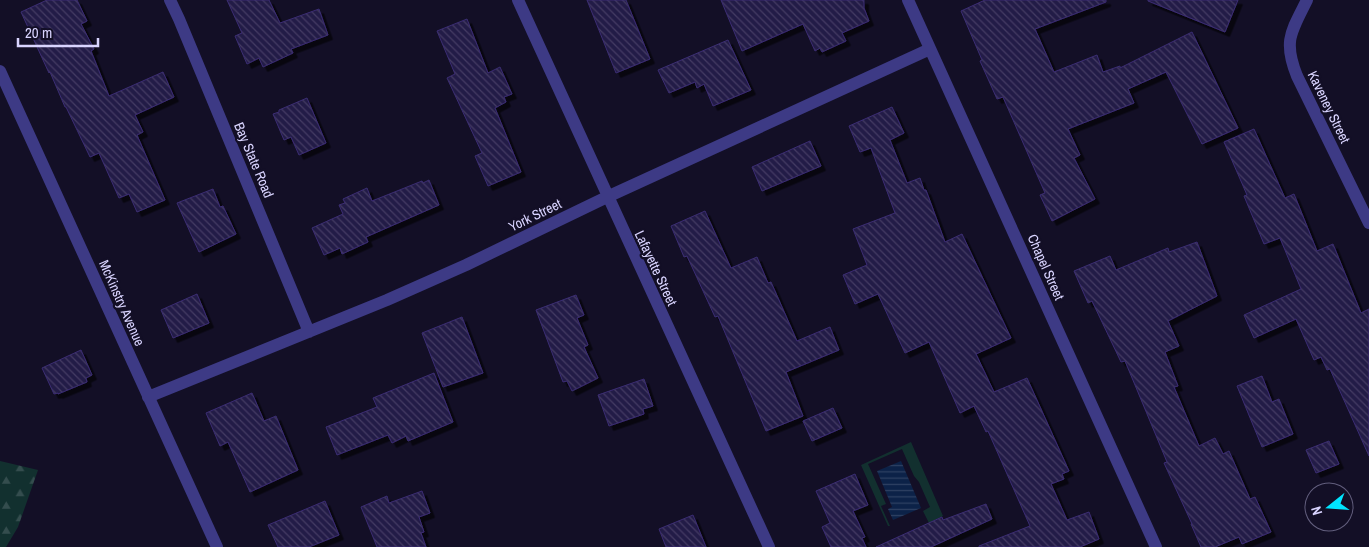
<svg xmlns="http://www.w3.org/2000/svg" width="1369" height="547" font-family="'Archivo Narrow',sans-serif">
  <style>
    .grass { fill: #12302f }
    .forest { fill: url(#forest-firs) }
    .water { fill: url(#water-rules) }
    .building { fill: url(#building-back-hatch); stroke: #3b2d73; filter: url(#shadow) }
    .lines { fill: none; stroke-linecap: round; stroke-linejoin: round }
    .minor { stroke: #3d3a85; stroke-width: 12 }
    .labels { text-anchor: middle; stroke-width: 4.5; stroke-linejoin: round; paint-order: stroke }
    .street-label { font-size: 14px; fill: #d9d4ff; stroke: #130f26 }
  </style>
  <defs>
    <pattern id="forest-firs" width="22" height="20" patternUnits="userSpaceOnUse" patternTransform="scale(1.25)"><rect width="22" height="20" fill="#12302f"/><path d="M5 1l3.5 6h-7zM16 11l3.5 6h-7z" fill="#344d4e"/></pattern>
    <pattern id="water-rules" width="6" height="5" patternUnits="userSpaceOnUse" patternTransform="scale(1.25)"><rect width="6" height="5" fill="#0c2248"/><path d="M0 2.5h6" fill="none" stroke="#2f4163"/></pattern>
    <pattern id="building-back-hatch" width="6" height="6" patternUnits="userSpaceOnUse" patternTransform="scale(1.25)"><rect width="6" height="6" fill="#241b47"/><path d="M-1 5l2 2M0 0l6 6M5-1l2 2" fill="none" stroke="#433b63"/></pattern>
    <filter id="shadow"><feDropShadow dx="4.5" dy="4.5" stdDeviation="0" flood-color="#0009"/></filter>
  </defs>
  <rect width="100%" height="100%" fill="#130f26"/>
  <!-- grass -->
  <path class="grass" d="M911,442l32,74 -14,7 -6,-12 7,-4 -11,-25 -5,-6 -12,-27 -34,15 18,40 -5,2 9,20h-2l-27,-61z"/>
  <!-- forest -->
  <path class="forest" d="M0,461l38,9 -20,57 -12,20h-6z"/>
  <!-- water -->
  <path class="water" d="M901,461l20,47 -28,12 -5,-11 4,-2 -15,-36z"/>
  <!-- building -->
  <path class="building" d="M47,0h30l10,21 -6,3 13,25 -3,2 18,45 54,-24 11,25 -39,18 8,17 -6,3 28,65 -28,12 -8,-18 -10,4 -20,-45 -9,4 -24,-50h-1l-15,-35 -1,1 -28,-61z
    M227,0h42l11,23 39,-14 9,26 -37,14 2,4 -30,14 -4,-9 -12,6 -12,-28 7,-3z
    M587,0h39l24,59 -34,14z
    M721,0h143v8l5,13 -27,12 4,8 -24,11 -2,-4 -5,3 -12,-27 -61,27z
    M985,0h121v2l-71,27 19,43 43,-17 6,17 17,-6v2l72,-36 46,96 -36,16 -36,-72 -38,17 6,14 -66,26 12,26 -6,3 21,41 -43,22 -12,-26 5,-2 -42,-96 -6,2 -17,-38 2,-1 -21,-49z
    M1148,0h90l-13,32 -77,-31z
    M467,19l21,54 12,-6 12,27 -8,3 2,5 -11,6 26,64 -33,14 -13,-30 7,-3 -35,-75 8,-4 -18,-43z
    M728,40l23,50 -38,16 -9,-22 -7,4 -2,-6 -26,11 -11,-23z
    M307,98l19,45 -27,12 -8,-18 -7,3 -11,-26 6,-2v-2z
    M892,107l12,26 -14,7 17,43 13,-5 4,12h2l19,52 17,-8 49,104 -35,16 18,38 33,-14 42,93 -7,3 2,5 -13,5 16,36 22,-8 10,27 -19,8h-101v-1l51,-20 -42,-95 -2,1 -12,-26 -14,7 -31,-71 -24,11 -27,-59 -23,10 -12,-29 24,-10 -14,-36 42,-16 -24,-65 -11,4 -11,-26z
    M1254,129l31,69 9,-4 23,57 16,-7 28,69 8,-4v147l-39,-87 -3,1 -6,-13 -7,3 -18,-41 -42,19 -10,-23 57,-26 -21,-51 -16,6 -20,-48 3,-1 -23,-53z
    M810,141l11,25 -59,25 -10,-24z
    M429,180l10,25 -73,32 2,5 -26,12 -2,-6 -16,7 -12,-27 31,-14 -4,-9 6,-2 -2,-4 24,-11 5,13 50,-20 1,2z
    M213,189l7,18 3,-1 13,28 -37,18 -22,-49z
    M705,211l26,57 26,-11 11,26 3,-1 26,59 33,-14 9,23 -53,22 17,44 -37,15 -48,-115 -3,1 -28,-61 -3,1 -13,-31z
    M1197,242l20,54 -49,25 11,25 -14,6 13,34 -4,1 25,59 16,-8 8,16 6,-3 21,48 5,-2 16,35 -29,12 -3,-7 -24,10h-14l-10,-23h1l-28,-61 3,-1 -42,-101 -4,1 -29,-61 -4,2 -14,-32 36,-15 6,14 52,-22 1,4z
    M197,294l12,29 -36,15 -12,-28z
    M576,295l8,20 -7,3 11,27 -4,2 14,31 -26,13 -5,-10 -4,1 -27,-72z
    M462,317l21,56 -40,14 -21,-54z
    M81,350l11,25 -6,3 1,4 -29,12v-1l-4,1 -12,-26z
    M434,373l19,49 -45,19 -2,-5 -14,7 -4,-8 -51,20 -11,-28 51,-20 -4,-9z
    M1262,376l10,26 7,-3 14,35 -31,13 -25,-61z
    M644,379l9,27 -10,3 1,5 -35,12 -11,-31z
    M252,393l12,28 12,-5 22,54 -48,22 -22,-50 -8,4 -14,-33z
    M833,408l9,20 -30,13 -9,-20z
    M1329,441l10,23 -23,9 -10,-23z
    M855,474l13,31 -15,6 12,26 -3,1 4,9h-35l-9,-20 8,-4 -14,-32z
    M422,491l8,22 -11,4 5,15 -3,1 5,14h-49l-16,-40 26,-11 2,7z
    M325,501l14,34 -30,12h-31l-10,-22z
    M986,504l6,15 -61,28h-55l66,-30 1,3z
    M693,515l13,32h-40l-7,-18z"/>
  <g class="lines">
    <!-- minor -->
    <path class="minor" d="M170,0l9,19 130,313
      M518,0l251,547
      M908,0l248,547
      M1307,0c-16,32 -24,41 -10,76l72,147
      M0,71l217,476
      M148,397l239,-97 79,-35 141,-68 323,-148"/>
  </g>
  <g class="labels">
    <!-- street labels -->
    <g class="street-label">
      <text transform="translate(1329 107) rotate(64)" y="5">Kaveney Street</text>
      <text transform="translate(254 160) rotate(67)" y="5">Bay State Road</text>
      <text transform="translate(535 215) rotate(-26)" y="5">York Street</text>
      <text transform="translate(1046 267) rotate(66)" y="5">Chapel Street</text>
      <text transform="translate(656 268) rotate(65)" y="5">Lafayette Street</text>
      <text transform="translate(122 303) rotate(66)" y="5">McKinstry Avenue</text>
    </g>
  </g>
  <!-- north arrow -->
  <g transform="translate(1329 507) rotate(253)"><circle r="24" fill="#130f26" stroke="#625e7d"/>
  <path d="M0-4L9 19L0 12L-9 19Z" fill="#00e5ff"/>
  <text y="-8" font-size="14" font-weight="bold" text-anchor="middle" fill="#d9d4ff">N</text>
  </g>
  <!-- scale -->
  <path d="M18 38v8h80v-8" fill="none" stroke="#d9d4ff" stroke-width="2.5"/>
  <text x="25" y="38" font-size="15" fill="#d9d4ff" stroke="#130f26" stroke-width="4" paint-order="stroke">20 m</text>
</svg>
